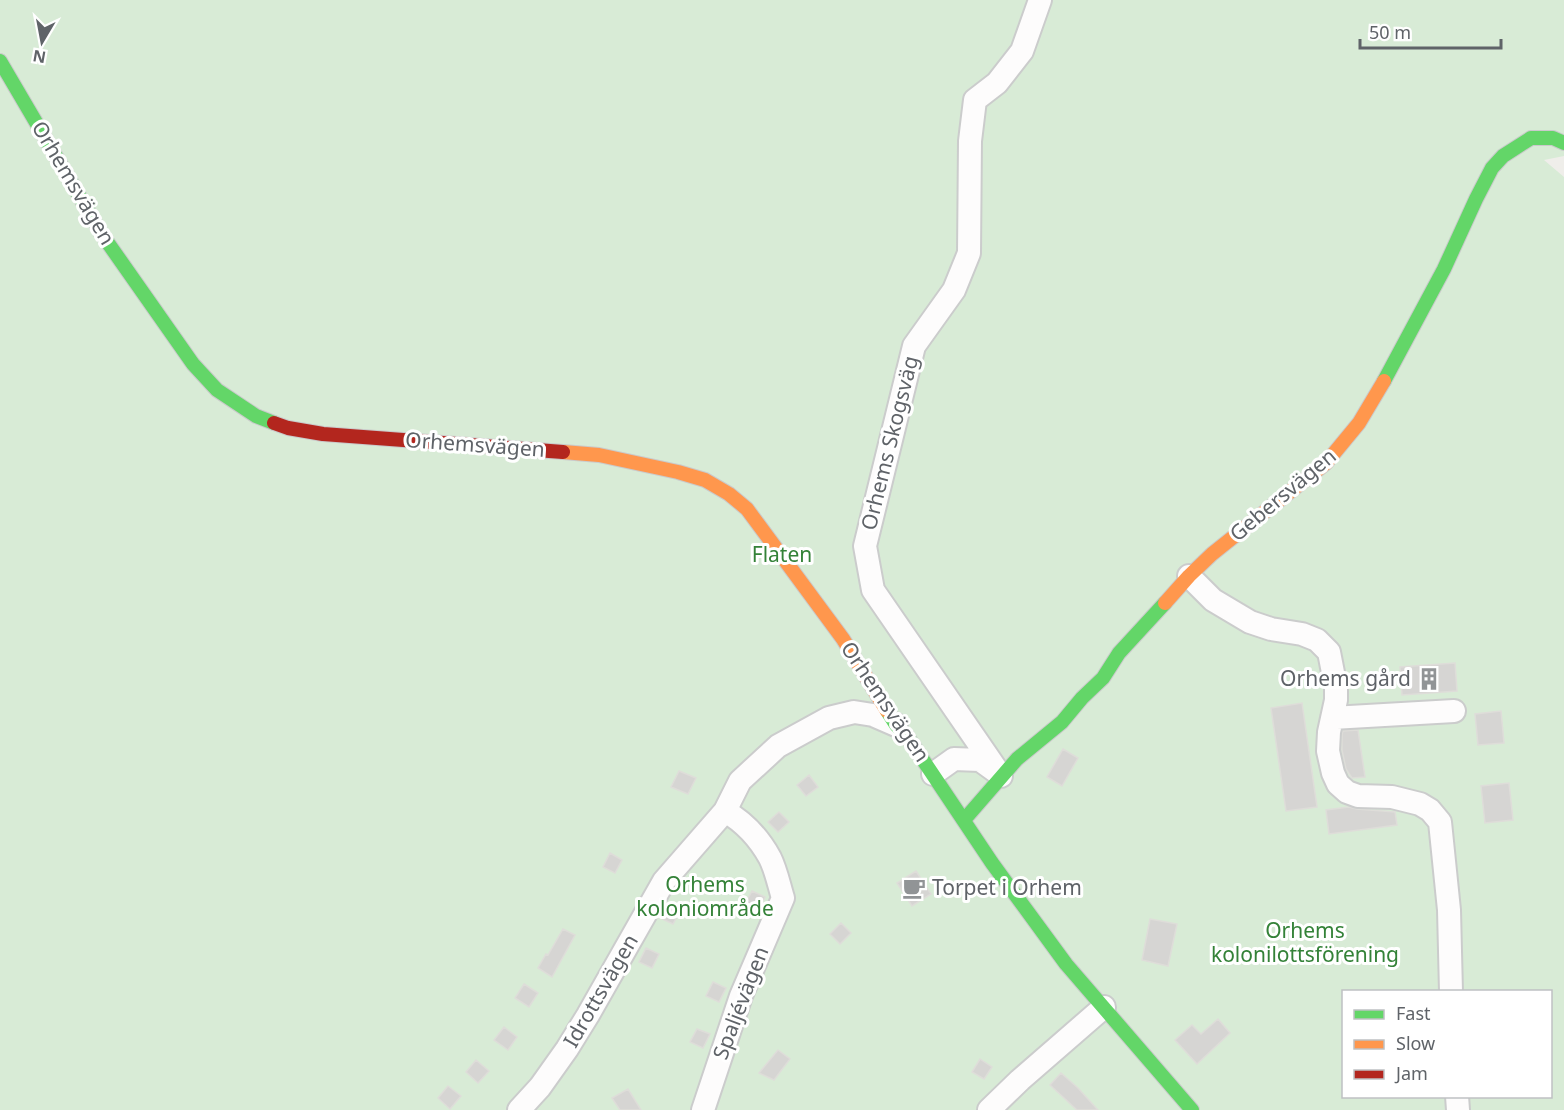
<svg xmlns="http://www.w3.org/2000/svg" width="1564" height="1110" font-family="'Noto Sans',sans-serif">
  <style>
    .green { fill: #d8ebd6; fill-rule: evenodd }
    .building { fill: #d6d5d3; stroke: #deddd9; stroke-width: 1.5 }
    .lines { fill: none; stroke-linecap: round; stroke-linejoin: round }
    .street-casing { stroke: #cbcccc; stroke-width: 26 }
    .fast-casing { stroke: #cacacb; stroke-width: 16 }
    .slow-casing { stroke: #cacacb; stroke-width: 16 }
    .jam-casing { stroke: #cacacb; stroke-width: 16 }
    .street { stroke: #fdfcfc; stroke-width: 22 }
    .fast { stroke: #63d668; stroke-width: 14 }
    .slow { stroke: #ff974d; stroke-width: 14 }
    .jam { stroke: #b3261e; stroke-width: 14 }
    .labels { text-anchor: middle; stroke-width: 6; stroke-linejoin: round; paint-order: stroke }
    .street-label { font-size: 21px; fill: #5f6368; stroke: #fff }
    .park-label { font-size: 21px; fill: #348238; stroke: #fff }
    .poi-label { font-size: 21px; fill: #5f6368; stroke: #fff; text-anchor: end }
  </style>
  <rect width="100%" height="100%" fill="#efeeea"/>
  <!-- green -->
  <path class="green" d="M0,0h1564v156l-20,4 20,17v933h-1564zM1344,992h206v104h-206z"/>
  <!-- building -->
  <path class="building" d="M1455,663l2,28 -55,4 -2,-28z
    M1302,703l15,104 -31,4 -15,-103z
    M1501,711l3,32 -26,2 -3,-31z
    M1358,730l7,47 -13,1 -6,-9 -4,-19v-16l1,-3z
    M1063,749l15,9 -16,28 -15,-9z
    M679,771l17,7 -8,16 -17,-7z
    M809,775l9,12 -12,9 -9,-11z
    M1509,783l4,37 -28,3 -4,-37z
    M1349,807l8,2 38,3 2,13 -68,9 -3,-24z
    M779,812l10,10 -11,10 -10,-10z
    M610,853l12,7 -7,13 -12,-6z
    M916,871l15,23 -19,12 -15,-23z
    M752,891l13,6 -7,13 -13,-6z
    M667,904l13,7 -7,13 -13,-6z
    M1150,919l27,5 -9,42 -26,-6z
    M841,923l10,10 -11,11 -10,-10z
    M563,929l12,6 -23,42 -14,-9 8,-14 2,1z
    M646,948l13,6 -7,14 -13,-6z
    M713,982l13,6 -7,14 -13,-6z
    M524,984l14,9 -9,14 -14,-9z
    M1218,1019l12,14 -33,31 -22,-24 17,-15 9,9z
    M504,1027l13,10 -9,13 -14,-10z
    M697,1029l13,5 -7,14 -13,-6z
    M778,1050l12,9 -16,21 -15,-7z
    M980,1059l12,8 -8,12 -12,-7z
    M476,1060l13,11 -11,12 -12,-11z
    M1061,1073l17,15 20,22h-21l-27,-25z
    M448,1086l13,10 -11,13 -12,-11z
    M628,1089l13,21h-21l-8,-12z"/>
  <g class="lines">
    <!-- street casing -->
    <g class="street-casing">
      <path id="street" d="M1189,576l24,24 37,22 21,7 31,5 15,6 12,12 7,36v12l-7,32 -1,19 5,22 5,11 9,8 11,4 34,1 28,7 10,6 10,12 9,88 2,82
        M1332,718l122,-7
        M933,774l21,-15 26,1 18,13
        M1001,776l-128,-186 -8,-44 49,-200 40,-56 15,-37 1,-112 5,-41 22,-17 25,-32 18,-51
        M1457,1096l1,14
        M519,1110l21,-23 27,-38 21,-34 76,-134 61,-70 15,-30 38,-35 51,-28 25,-6 19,3 23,10
        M703,1110l38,-114 42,-98c-4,-13 -7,-28 -13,-40 -11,-20 -26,-36 -45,-47
        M989,1110l31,-30 84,-73"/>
    </g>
    <!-- fast casing -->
    <g class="fast-casing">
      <path id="fast" d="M0,61l101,172 92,131 24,26 39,26 18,7
        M1384,381l60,-112 32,-70 16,-31 11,-12 28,-18h22l11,5
        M887,711l9,14 11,11 85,127 74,101 126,146
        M964,820l53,-61 45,-37 20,-24 21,-20 16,-25 46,-50"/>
    </g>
    <!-- slow casing -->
    <g class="slow-casing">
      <path id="slow" d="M563,452l36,3 79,17 27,8 24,14 18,15 96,130 44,72
        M1165,603l24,-27 23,-22 114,-91 33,-40 25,-42"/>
    </g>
    <!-- jam casing -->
    <g class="jam-casing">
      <path id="jam" d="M274,423l14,5 35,6 240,18"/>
    </g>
    <!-- street -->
    <use href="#street" class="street"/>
    <!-- fast -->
    <use href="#fast" class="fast"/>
    <!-- slow -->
    <use href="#slow" class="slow"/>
    <!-- jam -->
    <use href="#jam" class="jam"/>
  </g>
  <!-- icons -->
  <defs>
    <g id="building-bare" transform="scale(1.8)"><path d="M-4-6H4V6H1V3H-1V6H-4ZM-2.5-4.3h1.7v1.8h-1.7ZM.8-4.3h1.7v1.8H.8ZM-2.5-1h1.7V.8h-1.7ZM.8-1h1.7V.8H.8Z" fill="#919496" stroke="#fff" stroke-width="2.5" paint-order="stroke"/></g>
    <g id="cafe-bare" transform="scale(1.8)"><path d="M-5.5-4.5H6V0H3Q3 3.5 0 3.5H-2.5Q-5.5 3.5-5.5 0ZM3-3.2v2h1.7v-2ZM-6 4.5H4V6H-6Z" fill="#919496" stroke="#fff" stroke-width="2.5" paint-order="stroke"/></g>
  </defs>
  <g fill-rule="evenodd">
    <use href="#building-bare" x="1429" y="679"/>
    <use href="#cafe-bare" x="914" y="888"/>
  </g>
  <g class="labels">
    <!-- street labels -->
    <g class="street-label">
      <text transform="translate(73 183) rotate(59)" y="7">Orhemsvägen</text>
      <text transform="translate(890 443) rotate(-76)" y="7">Orhems Skogsväg</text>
      <text transform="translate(475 445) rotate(4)" y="7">Orhemsvägen</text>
      <text transform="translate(1283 495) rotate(-40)" y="7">Gebersvägen</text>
      <text transform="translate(885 702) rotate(56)" y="7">Orhemsvägen</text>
      <text transform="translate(601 991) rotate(-60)" y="7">Idrottsvägen</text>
      <text transform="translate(741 1003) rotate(-69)" y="7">Spaljévägen</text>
    </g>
    <!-- park labels -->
    <g class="park-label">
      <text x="782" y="562">Flaten</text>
      <text x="705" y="892">Orhems<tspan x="705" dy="24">koloniområde</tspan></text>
      <text x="1305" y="938">Orhems<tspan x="1305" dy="24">kolonilottsförening</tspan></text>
    </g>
    <!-- poi labels -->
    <g class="poi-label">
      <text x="1411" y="686">Orhems gård</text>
      <text x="932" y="895" text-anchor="start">Torpet i Orhem</text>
    </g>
  </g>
  <!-- legend -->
  <rect x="1342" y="990" width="210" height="108" fill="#ffffff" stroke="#bfc1c3" stroke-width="1.5"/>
  <rect x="1354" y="1010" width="30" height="9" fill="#63d668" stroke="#bfc1c3" stroke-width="1.5"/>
  <text x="1396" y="1020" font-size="18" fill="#5f6368">Fast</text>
  <rect x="1354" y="1040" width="30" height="9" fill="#ff974d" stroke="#bfc1c3" stroke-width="1.5"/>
  <text x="1396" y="1050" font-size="18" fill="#5f6368">Slow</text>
  <rect x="1354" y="1070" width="30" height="9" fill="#b3261e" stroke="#bfc1c3" stroke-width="1.5"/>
  <text x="1396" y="1080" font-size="18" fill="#5f6368">Jam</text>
  <!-- north arrow -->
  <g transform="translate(42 42) rotate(190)" stroke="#ffffff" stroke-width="4.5" paint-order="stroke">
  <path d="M0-4.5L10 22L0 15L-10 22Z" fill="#5f6368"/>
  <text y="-9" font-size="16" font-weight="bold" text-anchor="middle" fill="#5f6368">N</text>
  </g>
  <!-- scale -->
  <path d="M1360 39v9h141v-9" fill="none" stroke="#5f6368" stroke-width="3"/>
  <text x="1369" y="39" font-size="18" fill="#5f6368" stroke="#ffffff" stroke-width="4.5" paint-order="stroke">50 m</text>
</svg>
